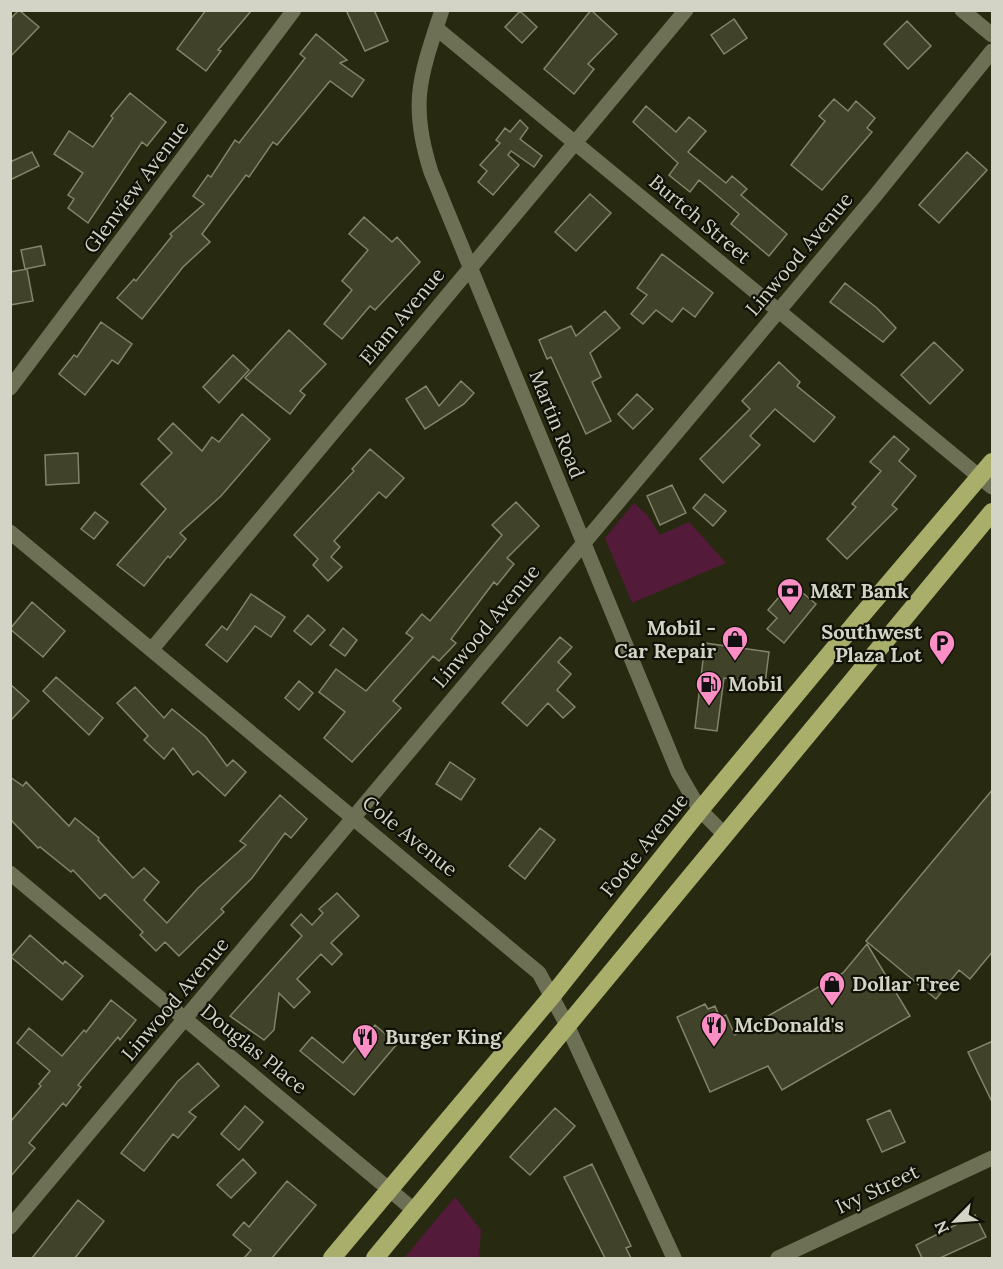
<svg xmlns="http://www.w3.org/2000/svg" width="1003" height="1269" font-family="Lora,serif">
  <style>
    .green { fill: #541a3a }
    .building { fill: #404229; stroke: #828569; stroke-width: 1.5 }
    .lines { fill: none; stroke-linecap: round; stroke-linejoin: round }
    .minor { stroke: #6e7055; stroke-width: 15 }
    .highway { stroke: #a9af6a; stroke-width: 18 }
    .labels { text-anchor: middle; stroke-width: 4.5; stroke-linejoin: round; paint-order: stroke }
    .street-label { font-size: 20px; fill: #d3d4c6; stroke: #101107 }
    .poi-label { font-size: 20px; font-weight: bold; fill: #d3d4c6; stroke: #101107; text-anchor: start }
  </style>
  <rect width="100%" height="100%" fill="#272911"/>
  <!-- green -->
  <path class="green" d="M634,503l14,13 12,19 29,-13 37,41 -94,40 -27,-65z
    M455,1197l26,33 -2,28h-75z"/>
  <!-- building -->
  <path class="building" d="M19,10l20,17 -29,30v-38z
    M206,10h46l-34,40 3,1 -15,20 -29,-22z
    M346,10h28l14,31 -23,10z
    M591,10l26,24 -29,30 6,5 -20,25 -30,-25z
    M520,11l17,16 -15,16 -17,-16z
    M734,19l13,19 -23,16 -13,-19z
    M907,21l24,25 -23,23 -24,-25z
    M316,34l31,26 -7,3 24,17 -12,17 -22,-16 -53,64 -4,-3 -24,35 -3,-2 -44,59 8,8 -27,25 -41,52 -25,-21 17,-19 2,2 36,-45 -2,-2 34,-30 -11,-8 15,-21 3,2 24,-37 4,3 66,-85 -5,-4z
    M130,93l36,29 -19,24 -5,-4 -54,81 -20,-15 6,-9 -6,-4 15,-22 -29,-19 15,-23 24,16 20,-29 -2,-2z
    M834,99l14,12 8,-10 19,17 -8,10 5,4 -50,58 -31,-25 34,-44 -6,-5z
    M646,106l30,26 13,-15 17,14 -18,21 38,31 6,-7 15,13 -6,6 46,39 -18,22 -38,-32 8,-10 -40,-34 -9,12 -21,-17 9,-12 -45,-41z
    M520,120l8,8 -8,11 22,17 -8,11 -23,-16 -3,4 11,10 -26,30 -15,-13 9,-11 -7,-6 20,-22 -4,-3 9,-12 5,4z
    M32,152l7,14 -29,14v-18z
    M967,152l20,18 -48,53 -20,-18z
    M590,194l21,19 -35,38 -21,-19z
    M364,217l28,25 5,-5 23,25 -45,48 -5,-4 -28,33 -18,-15 28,-34 -10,-9 26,-31 -19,-16z
    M41,246l4,19 -20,4 -4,-19z
    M662,254l51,39 -18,24 -12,-9 -11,14 -16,-12 -13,14 -12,-10 16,-19 -10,-7z
    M27,269l6,32 -23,4v-33z
    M845,283l32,25 19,20 -13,14 -53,-40z
    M605,311l15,17 -30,25 11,24 -9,5 19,39 -25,13 -35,-77 -4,2 -8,-19 32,-14 5,10z
    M101,322l31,22 -14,20 -6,-4 -27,35 -26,-21 15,-19 3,2z
    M289,330l37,34 -26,27 5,4 -15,19 -45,-36z
    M934,342l29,28 -33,34 -29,-29z
    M233,355l16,15 -30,33 -16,-16z
    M779,362l21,20 -3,4 38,31 -21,25 -39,-33 -25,27 10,9 -37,38 -23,-24 50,-50 -8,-8z
    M461,381l13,12 -10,11 -39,25 -19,-30 20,-13 13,20z
    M637,394l16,15 -20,20 -15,-15z
    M242,414l28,25 -49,57 -41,37 6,6 -16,19 -2,-2 -24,30 -27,-21 49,-56 -25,-25 31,-31 -14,-14 15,-16 29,28 10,-14 7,5z
    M894,436l15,13 -10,12 17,15 -24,29 5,4 -50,50 -20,-20 29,-32 -4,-3 29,-33 -11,-9z
    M370,449l34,29 -18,20 -7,-6 -45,49 6,6 -9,10 11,10 -14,14 -15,-16 5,-6 -24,-24 60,-64 -2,-2z
    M78,453l1,30 -33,2 -1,-30z
    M672,485l14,28 -26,12 -13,-29z
    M705,494l21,17 -13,15 -20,-18z
    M516,502l23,24 -32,32 7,6 -17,21 -3,-3 -43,57 5,4 -17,18 -6,-5 -40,45 8,7 -49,54 -28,-24 21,-26 -26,-20 17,-23 30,22 47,-53 -7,-5 16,-19 8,7 72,-86 -10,-10z
    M95,512l13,10 -14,17 -13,-10z
    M791,583l25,21 -32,39 -17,-14 10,-11 -9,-8z
    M251,594l34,23 -14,20 -16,-11 -28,36 -21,-17 16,-19 5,4z
    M32,602l33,29 -22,26 -33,-28z
    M308,615l17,15 -14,15 -17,-14z
    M343,628l14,12 -12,16 -15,-11z
    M560,637l12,10 -14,15 13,12 -14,16 18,17 -12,11 -15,-15 -21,23 -25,-23z
    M705,643l64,9 -4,32 -41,-6 -7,53 -22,-3z
    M56,677l47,41 -14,17 -46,-44z
    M299,681l14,12 -14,17 -14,-12z
    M10,684l19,17 -19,20z
    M135,687l29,31 8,-9 34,28 21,29 6,-6 13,12 -21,24 -27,-25 -5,4 -20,-27 -9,11 -20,-19 4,-4 -31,-33z
    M450,762l25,17 -14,21 -25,-16z
    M10,777l13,9 3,-4 43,44 6,-8 24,20 -1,2 35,38 11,-10 15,14 -15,18 23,23 31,-35 48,-43 -6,-4 40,-46 27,24 -16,19 -6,-5 -33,45 -31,31 3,3 -45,44 -14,-14 -9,9 -16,-16 3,-3 -38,-38 -5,5 -27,-29 -2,2 -31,-25 -2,1 -28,-29z
    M993,789v162l-23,28 -11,-9 -23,29 -70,-58z
    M540,828l15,12 -30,39 -16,-13z
    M337,893l22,23 -28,27 11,11 -10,11 -11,-11 -24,25 13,13 -16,16 -15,-15 -5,37 -10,10 -34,-24 72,-80 -11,-11 10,-11 11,11 11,-12 -4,-4z
    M30,935l33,29 2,-3 18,15 -21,24 -51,-43z
    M867,944l43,72 -128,74 -14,-24 -58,26 -33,-75 28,-13 3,5 7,-3 5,12 6,-3 9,20 108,-62z
    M111,1000l25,20 -16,20 -2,-3 -40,48 3,2 -15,19 -3,-3 -34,40 6,5 -25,29v-55l31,-36 -2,-2 11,-13 -33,-28 12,-15 33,28 22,-26 2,2z
    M375,1025l22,19 -43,51 -54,-44 12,-14 31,26z
    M993,1041v63l-25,-52z
    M198,1063l21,23 -30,26 7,5 -18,21 -5,-4 -29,37 -23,-18 57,-72z
    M245,1106l18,16 -24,28 -18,-16z
    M555,1108l20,18 -45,49 -20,-18z
    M890,1110l15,32 -23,10 -15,-32z
    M243,1159l13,14 -25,25 -14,-13z
    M592,1164l39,82 -5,2 5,10h-26l-41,-81z
    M287,1181l29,24 -44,53h-28l7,-8 -18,-15 11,-13 5,5z
    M78,1200l26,21 -29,37h-43z
    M975,1215l11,22 -46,21h-18l-6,-13z"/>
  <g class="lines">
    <!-- minor -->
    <path class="minor" d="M442,10c-22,67 -33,93 -11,162l247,600 22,38 25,25
      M962,10l30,25
      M436,28l556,459
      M10,388l284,-378
      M10,532l529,441 28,52 107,233
      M152,649l534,-639
      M10,873l405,338
      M10,1227l865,-1031 117,-145
      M778,1258l214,-100"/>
    <!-- highway -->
    <path class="highway" d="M332,1258l220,-262 148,-186 162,-195 130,-153
      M375,1258l617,-746"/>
  </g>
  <!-- icons -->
  <defs>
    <g id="bank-pin" transform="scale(1.35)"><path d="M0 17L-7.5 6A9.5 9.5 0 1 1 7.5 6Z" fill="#fb8fc5" stroke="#101107"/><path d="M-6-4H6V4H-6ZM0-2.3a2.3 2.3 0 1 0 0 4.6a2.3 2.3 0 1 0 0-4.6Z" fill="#111"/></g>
    <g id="shop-pin" transform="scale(1.35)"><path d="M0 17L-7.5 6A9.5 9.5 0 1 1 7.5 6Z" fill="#fb8fc5" stroke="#101107"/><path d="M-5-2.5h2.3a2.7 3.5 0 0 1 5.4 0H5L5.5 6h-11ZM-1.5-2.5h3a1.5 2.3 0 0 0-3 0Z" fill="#111"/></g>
    <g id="parking-pin" transform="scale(1.35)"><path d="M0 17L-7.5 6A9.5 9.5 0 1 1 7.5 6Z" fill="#fb8fc5" stroke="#101107"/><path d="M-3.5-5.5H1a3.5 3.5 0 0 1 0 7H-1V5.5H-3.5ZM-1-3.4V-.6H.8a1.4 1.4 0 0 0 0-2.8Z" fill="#111"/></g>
    <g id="fuel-pin" transform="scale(1.35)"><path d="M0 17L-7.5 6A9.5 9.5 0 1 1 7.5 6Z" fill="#fb8fc5" stroke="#101107"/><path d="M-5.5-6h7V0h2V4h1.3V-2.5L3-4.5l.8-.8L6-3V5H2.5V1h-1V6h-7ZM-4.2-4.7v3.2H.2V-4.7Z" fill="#111"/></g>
    <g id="restaurant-pin" transform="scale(1.35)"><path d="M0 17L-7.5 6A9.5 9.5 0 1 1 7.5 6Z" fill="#fb8fc5" stroke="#101107"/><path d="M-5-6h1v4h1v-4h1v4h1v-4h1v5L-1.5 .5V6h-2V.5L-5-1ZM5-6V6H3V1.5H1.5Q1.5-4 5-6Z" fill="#111"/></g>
  </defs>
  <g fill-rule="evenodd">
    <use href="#bank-pin" x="790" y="591"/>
    <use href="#shop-pin" x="735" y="639"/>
    <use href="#parking-pin" x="942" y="643"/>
    <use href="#fuel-pin" x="709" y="684"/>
    <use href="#shop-pin" x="832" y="984"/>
    <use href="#restaurant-pin" x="714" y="1025"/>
    <use href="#restaurant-pin" x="365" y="1037"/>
  </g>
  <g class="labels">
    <!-- street labels -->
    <g class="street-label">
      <text transform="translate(136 187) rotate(-53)" y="7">Glenview Avenue</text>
      <text transform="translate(700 219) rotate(40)" y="7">Burtch Street</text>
      <text transform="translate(799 254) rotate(-50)" y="7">Linwood Avenue</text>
      <text transform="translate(402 316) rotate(-50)" y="7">Elam Avenue</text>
      <text transform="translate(557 424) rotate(68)" y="7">Martin Road</text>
      <text transform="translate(486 626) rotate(-50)" y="7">Linwood Avenue</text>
      <text transform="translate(410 836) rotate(39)" y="7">Cole Avenue</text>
      <text transform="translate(644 845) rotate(-51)" y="7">Foote Avenue</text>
      <text transform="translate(175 999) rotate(-50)" y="7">Linwood Avenue</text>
      <text transform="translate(254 1049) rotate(39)" y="7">Douglas Place</text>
      <text transform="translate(877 1189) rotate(-25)" y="7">Ivy Street</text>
    </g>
    <!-- poi labels -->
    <g class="poi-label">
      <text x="810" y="598">M&amp;T Bank</text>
      <text x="716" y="635" text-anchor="end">Mobil -<tspan x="716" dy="23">Car Repair</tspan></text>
      <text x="922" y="639" text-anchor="end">Southwest<tspan x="922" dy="23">Plaza Lot</tspan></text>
      <text x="728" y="691">Mobil</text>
      <text x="852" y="991">Dollar Tree</text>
      <text x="734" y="1032">McDonald's</text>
      <text x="385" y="1044">Burger King</text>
    </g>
  </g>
  <!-- border -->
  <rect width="1003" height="1269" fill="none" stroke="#d3d4c6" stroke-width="24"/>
  <!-- north arrow -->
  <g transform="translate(955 1221) rotate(245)" stroke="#101107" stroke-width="4.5" paint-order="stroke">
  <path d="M0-4.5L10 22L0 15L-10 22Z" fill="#d3d4c6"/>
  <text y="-9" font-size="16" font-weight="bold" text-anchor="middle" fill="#d3d4c6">N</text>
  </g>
</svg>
